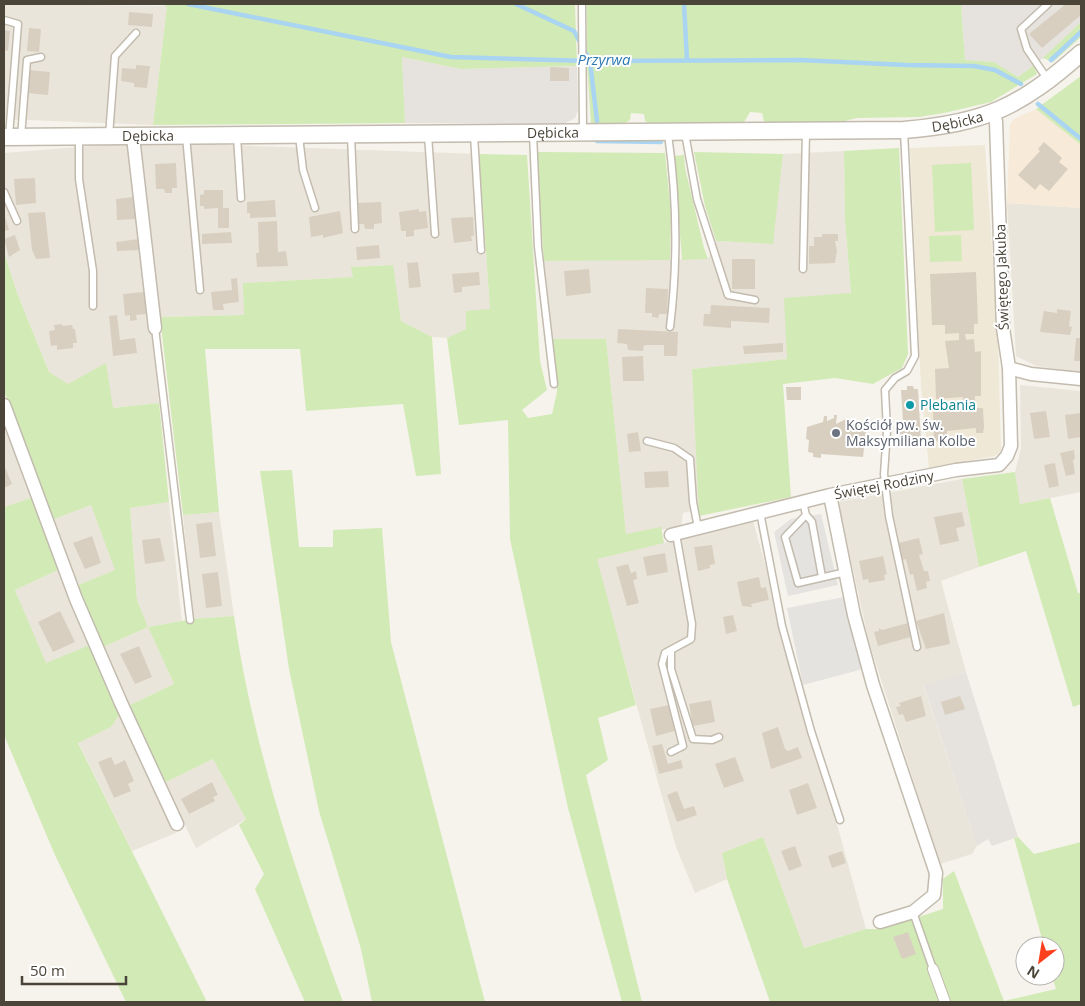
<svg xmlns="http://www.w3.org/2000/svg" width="1085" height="1006" font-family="'Open Sans',sans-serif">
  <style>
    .residential { fill: #eae5da }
    .commercial { fill: #f7ead8 }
    .industrial { fill: #e6e2dd }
    .education { fill: #efe8d6 }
    .green { fill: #d2eab5 }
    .parking { fill: #e5e3e0 }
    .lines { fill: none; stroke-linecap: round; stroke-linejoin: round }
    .stream { stroke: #a9d4f2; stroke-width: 4.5 }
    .building { fill: #d8cfc1 }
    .service-casing { stroke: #c2bbae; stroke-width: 9 }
    .pedestrian-casing { stroke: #c2bbae; stroke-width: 12 }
    .minor-casing { stroke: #c2bbae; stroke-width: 15 }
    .tertiary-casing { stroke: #c2bbae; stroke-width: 19 }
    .service { stroke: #fff; stroke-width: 6 }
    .pedestrian { stroke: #fff; stroke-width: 10 }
    .minor { stroke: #fff; stroke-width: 12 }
    .tertiary { stroke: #fff; stroke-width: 16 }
    .culture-dot { fill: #0f9aa8; stroke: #fff; stroke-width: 2 }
    .worship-dot { fill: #6b7280; stroke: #fff; stroke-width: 2 }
    .labels { text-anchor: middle; stroke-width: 4; stroke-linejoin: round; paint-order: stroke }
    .street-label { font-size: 14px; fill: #4b4439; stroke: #fff }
    .culture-label { font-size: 14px; fill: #0d838f; stroke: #fff; text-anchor: start }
    .worship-label { font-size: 14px; fill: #5b616d; stroke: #fff; text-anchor: start }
    .water-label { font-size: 15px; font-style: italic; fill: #2e7ab2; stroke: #fff }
  </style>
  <rect width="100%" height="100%" fill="#f6f3ec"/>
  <!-- residential -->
  <path class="residential" d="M4,4l163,2 -14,119 -149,-6z
    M140,142l339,12 11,155 -23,20 -20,9 -15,-1 -31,-16 -9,-56 -40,2 1,10 -109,6 1,32 -85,2 -10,3 9,83 -47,5 -44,-23 -19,-13 -32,-79 -13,-41v-99z
    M844,151l1,70 6,72 -63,66 -96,10 7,140 -16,4 -2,14 -55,8 -20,-195 -53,-1 -9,-78 164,-2 8,-18 56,3 11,-90z
    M1007,203l74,5v165l-45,-7 -20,-10z
    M1020,385l61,6v101l-61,12 -5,-32 6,-24z
    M4,425l27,73 -27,9z
    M962,479l17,88 -38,14 25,91 -42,14 53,160 -5,8 -32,10 -71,-222 -31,-140z
    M169,502l13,119 -34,6 26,57 -46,22 -25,-59 45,-20 -11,-27 -7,-92z
    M91,505l25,65 -40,16 -24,-66z
    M219,512l15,104 -41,3 -10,-104z
    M753,521l113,408 -63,19 -40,-111 -41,16 5,26 -32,14 -19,-46 -80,-288z
    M58,570l32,75 -44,19 -31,-74z
    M120,714l56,119 -44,18 -54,-109 33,-15z
    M213,759l33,60 -50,29 -32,-65z"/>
  <!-- commercial -->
  <path class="commercial" d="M1036,109l45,36v63l-74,-5 3,-78 4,-6z"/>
  <!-- industrial -->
  <path class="industrial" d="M961,4h120v18l-31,31 -32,24 -24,-15 -29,-2z
    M402,57l59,12 116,-3 1,44 -3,8 -11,6 -159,-1z
    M966,672l52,165 -26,9 -4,-7 -11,7 -53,-161z"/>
  <!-- education -->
  <path class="education" d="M985,145l13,193 3,113 -6,5 -66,12 -8,-82 -11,-238z"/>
  <!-- green -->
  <path class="green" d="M157,4h418l2,62 -116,3 -59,-12 3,66 -252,2 14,-119z
    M587,4h374l4,56 29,2 24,15 16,-12 3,9 -46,28 -47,11 -25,4 -62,1 -25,6 -63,-1 -5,-2 -2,-8 -12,-1 -7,12 -90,2 -8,-5 -1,-7 -13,-1 -1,7 -9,6 -30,-2 -4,-60z
    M1081,22v15l-28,25 -10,-4z
    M1081,76v69l-45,-36z
    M899,148l9,206 -6,14 -29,16 -38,-6 -52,6 8,113 -92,19 -7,-147 95,-10 -3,-61 67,-5 -6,-72 -1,-70z
    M536,152l129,1 6,61 -1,46 -126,1z
    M694,152l89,2 -10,90 -57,-3 -11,-35z
    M479,154l48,1 13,206 7,29 -25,20 6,8 24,-4 5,-22 -4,-53h53l20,195 35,-7 3,16 -67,16 39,146 -38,13 10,42 -22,15 56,227h-20l-54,-194 -58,-269 -2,-119 -49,5 -12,-87 19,-9v-18l24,-2z
    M684,155l1,13 19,80 4,11 -26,1 -8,-104z
    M971,163l3,67 -39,2 -3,-67z
    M961,235l1,26 -32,1 -1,-26z
    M4,252l13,41 32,79 19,12 38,-21 7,45 46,-5 10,99 -39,6 7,92 11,27 45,-8 41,-3c19,133 63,260 109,386h-38l-50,-113 9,-15 -25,-49 7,-6 -33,-60 -49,24 -36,-77 46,-22 -26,-57 -45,20 -27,-61 39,-16 -24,-65 -39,15 -48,-129z
    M393,265l8,56 31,16 9,137 -25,2 -13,-72 -97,7 -6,-62h-95l14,163 -36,3 -23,-198 84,-2 -1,-32 110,-6 -2,-10z
    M292,470l7,77h34v-17l49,-2 9,114 94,360h-113l-11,-53 -42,-138 -30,-142 -29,-198z
    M1015,472l5,32 30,-6 28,95h3v111l-8,3 -47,-156 -47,16 -17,-88z
    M31,498l27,72 -43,20 31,73 44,-18 30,69 -9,13 -33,16 129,259h-81l-71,-147 -51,-120v-228z
    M763,837l41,111 62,-19h16l61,-20v-30l11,-8 50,130 52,-12 -4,-13h3v-30h-11l-30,-108 4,-1 16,17 47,-12v160h-311l-43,-123 -5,-26z"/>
  <!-- parking -->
  <path class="parking" d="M821,514l17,71 -50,11 -14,-64 17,-13z
    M844,597l19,72 -60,16 -16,-77z"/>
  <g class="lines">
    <!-- stream -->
    <path class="stream" d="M188,4l263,53 139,4 210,-1 106,5 68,1 21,4 26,14
      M516,4l58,27 16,30 7,60
      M684,4l3,56
      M1051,60l30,-28
      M1038,104l43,35
      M597,141l64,1"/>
  </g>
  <!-- building -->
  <path class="building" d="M1066,4h15v11l-39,33 -13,-14z
    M129,12l24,2 -1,13 -24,-2z
    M29,28l12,1 -2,23 -12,-1z
    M4,30l6,1 -2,20 -4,-1z
    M136,65l14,1 -3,22 -13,-1v-4l-13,-2 1,-13 14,1z
    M550,67l19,1v13h-19z
    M29,70l21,2 -2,23 -21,-2z
    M1044,142l18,16 -3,4 9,7 -19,22 -9,-7 -5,6 -17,-15 22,-24 -2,-2z
    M176,163l1,25h-5v5h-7l-1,-4h-8l-1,-25z
    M35,178l1,25 -20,2 -2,-26z
    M204,190h19v18h6v20h-11v-20l-14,1v-3h-4v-11l4,-1z
    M134,197l2,22 -19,1 -1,-21z
    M275,200l1,17 -26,1v-5h-3v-11z
    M381,202l1,21 -8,1v5h-9l-1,-5h-5l-1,-21z
    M419,209v3l7,-1 2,17 -14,2v6l-8,1v-6h-5l-2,-19z
    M340,211l3,22 -20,5v-3l-12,2 -2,-20z
    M45,212l5,46 -14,1 -4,-9 -4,-37z
    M4,213l5,17 -5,1z
    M473,217l1,19h-3l1,5 -18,2 -3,-25z
    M277,221l1,31 8,-1 2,15 -31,1 -1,-14h3l-1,-31z
    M231,232l1,11 -30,1v-10z
    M822,234h16v7h-3l2,10 -2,12 -26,1v-18h5v-9h8z
    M15,235l5,15 -11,7 -5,-18z
    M139,239l2,11 -24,1 -1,-9z
    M379,245l1,13 -23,2 -1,-13z
    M732,259h23v30h-23z
    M418,262l3,25 -12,1 -2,-25z
    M589,269l2,24 -25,3 -2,-25z
    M479,272l1,13 -18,2v5l-8,1 -2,-19z
    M976,272l2,52h-4v10h-9l1,6 8,-1 1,13 6,-1v45h-6v12h8l1,19 -1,6h-7v-5l-29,3v9l-13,1 -1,-29 31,-1 -1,-14 -27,2 -1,-30 14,-1 -4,-27 14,-1v-7l-14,1v-9h-13l-2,-51z
    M237,278l2,24 -16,2 1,6h-11l-2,-18 21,-2 -1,-11z
    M646,288l22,1 -1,25h-8l-1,4 -6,-1v-4h-7z
    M144,292l2,22 -10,1 1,5 -7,1v-6l-5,1 -2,-22z
    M711,305l59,3 -1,15 -38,-2v7l-28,-2 1,-12h6z
    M1057,309l14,2 -2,15 3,1 -2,8 -30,-3 4,-21 13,2z
    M117,315l3,25 15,-2 2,15 -24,3 -4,-40z
    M62,324v2l10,-1 1,4h2l2,14h-4v5l-16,2v-5l-6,1 -2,-15 6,-1 -1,-5z
    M618,329l60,3 -1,24h-13v-11h-20l-1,6 -15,-1 -1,-6 -10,-1z
    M1076,338h5v23h-7z
    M783,343v9l-39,2 -1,-8z
    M643,356l1,25h-21l-1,-24z
    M907,386h6l1,3h4l3,51 -22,2 -2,-21h6l-2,-31h6z
    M786,387h15v13h-14z
    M1046,411l4,26 -16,2 -4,-26z
    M1081,413v24l-13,2 -3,-24z
    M834,415h3l-1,9 12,-6h2l-1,7 10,-5 3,1 -1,4 3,1 1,-5h2l-4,36 -42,-3v4l-8,-1v-4l-5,-1 1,-12 -3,-1 1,-12 16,-5 1,-6h3v5l7,-3z
    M638,432l3,19 -12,1 -2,-18z
    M1074,450l1,9 -2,1 2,14 -9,2 -6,-23z
    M1055,463l4,23 -10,2 -5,-23z
    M4,465l8,19 -8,4z
    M668,471l1,16 -24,1 -1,-16z
    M962,512l3,14 -9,2 3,13 -19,4 -6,-28z
    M212,522l4,34 -16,2 -4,-34z
    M92,536l9,27 -16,6 -12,-26z
    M160,538l5,23 -20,3 -3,-24z
    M919,538l4,16 -4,1 5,16h4l2,10 -4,1 1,6 -10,3 -4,-17 -3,1 -4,-16 -4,1 -4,-17z
    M712,545l3,19 -5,1v3l-12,3 -4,-24z
    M665,553l3,19 -21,4 -4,-19z
    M883,556l4,18 -3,1 1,5 -16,3 -1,-4 -5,1 -4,-19z
    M628,564l3,9 5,-2 1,8 -4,1 6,23 -12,3 -11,-39z
    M218,572l4,34 -16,2 -4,-34z
    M759,577l2,11 5,-1 3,13 -18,4 1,3 -10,-1 -5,-24z
    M60,611l15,31 -22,10 -15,-30z
    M944,613l6,31 -24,5 -10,-28z
    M733,615l4,16 -11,3 -3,-17z
    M908,623l3,14 -33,9 -4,-14 5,-1v-3l3,2z
    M139,646l13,31 -17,7 -15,-30z
    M921,696l5,20 -20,6 -3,-8 -4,1 -3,-8 5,-1 -2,-3z
    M960,696l5,13 -20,6 -4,-13z
    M711,700l4,22 -22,4 -4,-22z
    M669,705l6,26 -19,5 -6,-27z
    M778,727l7,22 3,2 10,-4 4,11 -31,11 -9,-36z
    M662,744l6,20 13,-4 2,8 -24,6 -7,-28z
    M111,757l4,8 10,-5 9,21 -6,3 3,7 -17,7 -16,-36z
    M735,757l9,24 -20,7 -9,-24z
    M212,782l6,13 -5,2 2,4 -26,13 -8,-15z
    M808,783l9,25 -20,7 -8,-25z
    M677,791l7,18 10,-3 3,9 -20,7 -10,-27z
    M795,846l7,20 -13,5 -8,-20z
    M842,851l4,12 -14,5 -4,-12z
    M908,932l8,22 -14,5 -9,-22z"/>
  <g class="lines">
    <!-- service casing -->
    <g class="service-casing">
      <path id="service" d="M582,4l1,128
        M4,20l14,4 -9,112
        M1048,80l-21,-31 -6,-20 27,-25
        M904,131l11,225 -8,15 -12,7 -10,12 2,41 -3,43 5,42 28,131
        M685,133l12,66 31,96 27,5
        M533,134l5,113 16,137
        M668,134c9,64 10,128 2,193
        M428,135l7,99
        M474,135l7,115
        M109,136l6,-80 21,-23
        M186,136l14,154
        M299,136l4,34 12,38
        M351,136l4,93
        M21,137l6,-77 14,-3
        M237,137l4,61
        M79,138v41l14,92v35
        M4,192l13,29
        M803,269l3,-137
        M155,328l35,292
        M647,441l27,7 16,11 3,43 5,26
        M803,502l3,13 -21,22 13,46 48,-11
        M760,512l22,114 29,105 29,89
        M806,515l6,7 10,55
        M671,650v19l22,70 19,1 7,-3
        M671,752l12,-6 -21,-82 3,-11 26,-14 1,-15 -16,-90
        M913,912l20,57"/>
    </g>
    <!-- pedestrian casing -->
    <g class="pedestrian-casing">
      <path id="pedestrian" d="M933,969l12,33"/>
    </g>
    <!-- minor casing -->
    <g class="minor-casing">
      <path id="minor" d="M992,114l4,7 7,207 6,40 22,6 50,5
        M133,137l22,191
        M4,405l72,194 45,104 56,121
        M830,495l24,120 19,70 63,188 -2,22 -21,17 -33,10
        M671,535l159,-40 126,-25 43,-5 8,-9 4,-10 -2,-78"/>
    </g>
    <!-- tertiary casing -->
    <g class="tertiary-casing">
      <g id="tertiary">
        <path id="s1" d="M4,137l900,-7c82,-7 116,-23 177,-77"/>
      </g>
    </g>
    <!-- service -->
    <use href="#service" class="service"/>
    <!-- pedestrian -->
    <use href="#pedestrian" class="pedestrian"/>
    <!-- minor -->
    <use href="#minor" class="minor"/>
    <!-- tertiary -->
    <use href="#tertiary" class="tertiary"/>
  </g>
  <!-- markers -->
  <circle class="culture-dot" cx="910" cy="405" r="5"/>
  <circle class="worship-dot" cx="836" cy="433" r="5"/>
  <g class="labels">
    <!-- street labels -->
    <g class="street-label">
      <text dy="5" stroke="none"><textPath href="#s1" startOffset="954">Dębicka</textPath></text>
      <text dy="5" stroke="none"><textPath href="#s1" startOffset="549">Dębicka</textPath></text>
      <text dy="5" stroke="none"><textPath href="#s1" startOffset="144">Dębicka</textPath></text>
      <text transform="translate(1002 277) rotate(-92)" y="5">Świętego Jakuba</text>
      <text transform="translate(884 485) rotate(-11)" y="5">Świętej Rodziny</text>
    </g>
    <!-- culture labels -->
    <g class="culture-label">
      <text x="920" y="410">Plebania</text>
    </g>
    <!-- worship labels -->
    <g class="worship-label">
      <text x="846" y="430">Kościół pw. św.<tspan x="846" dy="16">Maksymiliana Kolbe</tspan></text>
    </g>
    <!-- water labels -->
    <g class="water-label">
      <text x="604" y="65">Przyrwa</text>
    </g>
  </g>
  <!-- border -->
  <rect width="1085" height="1006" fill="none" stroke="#4b4439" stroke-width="10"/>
  <!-- north arrow -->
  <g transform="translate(1040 961) rotate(211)"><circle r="24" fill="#ffffff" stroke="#b7b4b0"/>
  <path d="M0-4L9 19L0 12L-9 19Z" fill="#fc3f1d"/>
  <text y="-8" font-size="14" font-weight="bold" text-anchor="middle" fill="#4b4439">N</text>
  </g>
  <!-- scale -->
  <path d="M22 976v8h104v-8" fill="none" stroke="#4b4439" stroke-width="2.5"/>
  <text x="30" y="976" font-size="15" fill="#4b4439" stroke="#ffffff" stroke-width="4" paint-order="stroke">50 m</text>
</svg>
